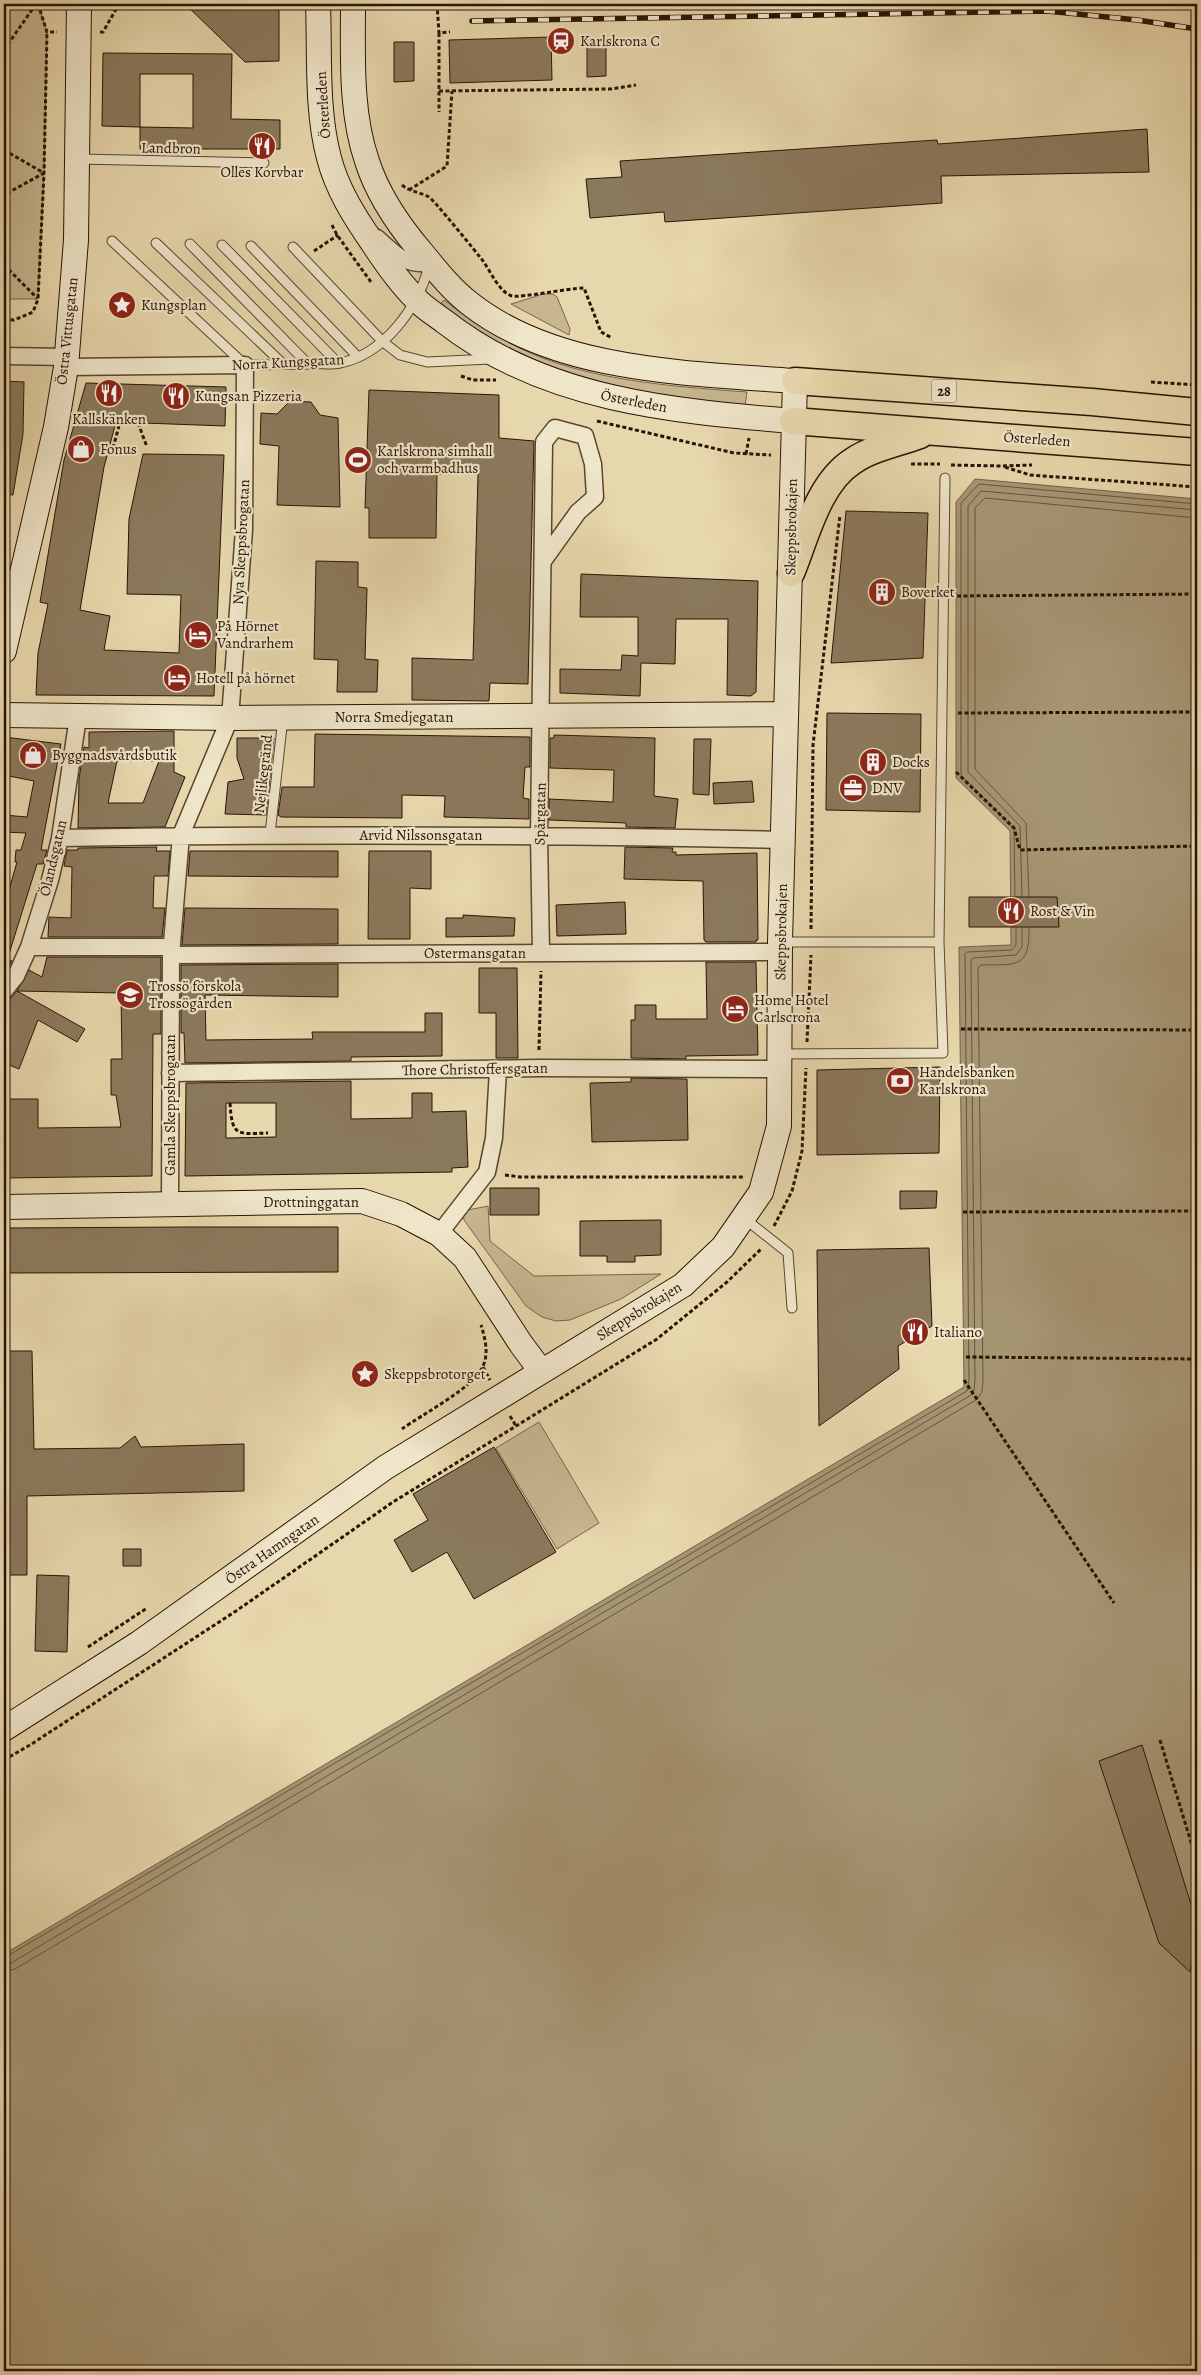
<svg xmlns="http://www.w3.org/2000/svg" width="1201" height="2375" font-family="Alegreya,serif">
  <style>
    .green { fill: #c7b690; stroke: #78654a }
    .water { fill: #a69573; stroke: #746147 }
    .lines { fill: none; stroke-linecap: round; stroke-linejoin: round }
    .shore { stroke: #67543c; stroke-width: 1 }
    .building { fill: #8b795c; stroke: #281405; fill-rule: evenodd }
    .lane-casing { stroke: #58452f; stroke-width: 11 }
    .street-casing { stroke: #58452f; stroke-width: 19 }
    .secondary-casing { stroke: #281405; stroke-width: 26 }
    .primary-casing { stroke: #281405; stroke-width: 29 }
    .path { stroke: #281405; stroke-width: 3; stroke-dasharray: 4 2.5; stroke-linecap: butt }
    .lane { stroke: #efe5c9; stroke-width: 9 }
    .street { stroke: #efe5c9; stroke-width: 16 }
    .secondary { stroke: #efe5c9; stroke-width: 24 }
    .primary { stroke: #e7d7ac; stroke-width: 26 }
    .rail-casing { stroke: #281405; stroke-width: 5.5 }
    .rail { stroke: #efe5c9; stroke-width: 4; stroke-dasharray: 11; stroke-linecap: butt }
    .labels { text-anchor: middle; stroke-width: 4.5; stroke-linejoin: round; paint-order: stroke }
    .shield { fill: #efe5c9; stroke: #645340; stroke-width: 1 }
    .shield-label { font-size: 14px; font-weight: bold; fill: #281405 }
    .poi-label { font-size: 15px; fill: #281405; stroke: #efe5c9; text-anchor: start }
    .street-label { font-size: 15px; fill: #281405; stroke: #efe5c9 }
  </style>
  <rect width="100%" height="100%" fill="#e7d7ac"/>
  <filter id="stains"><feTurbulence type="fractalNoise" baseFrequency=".004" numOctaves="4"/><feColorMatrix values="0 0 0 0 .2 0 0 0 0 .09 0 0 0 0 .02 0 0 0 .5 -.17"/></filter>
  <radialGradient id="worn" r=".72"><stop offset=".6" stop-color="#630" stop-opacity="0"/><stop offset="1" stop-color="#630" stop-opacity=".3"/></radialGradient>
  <!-- green -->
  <path class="green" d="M4,4h34l9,28 -3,141 -6,126h-34z
    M543,294h10l4,3 13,32 -1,6 -58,-31z
    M444,300c31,24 64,45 101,59 63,23 135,28 202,33l-2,14c-112,-11 -215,-30 -304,-103z
    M488,1206l2,35 44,35 127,-2 -40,25 -51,21 -14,1 -14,-4 -16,-11 -62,-86 -1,-9z
    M539,1422l60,101 -42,26 -61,-101z"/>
  <!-- water -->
  <path class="water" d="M975,479l222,20v1872h-1193v-417l960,-567 -5,-440 52,-2 -1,-114 -54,-53v-276z"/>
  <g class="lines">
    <!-- shore -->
    <path class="shore" d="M1015,896l-1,-67 -53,-54v-272l18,-19 218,20
      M1022,896l-2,-70 -52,-54v-266l13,-15 216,19
      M1029,896l-3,-73 -51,-54v-261l10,-10 212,20
      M4,1958l963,-567 2,-11 -4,-426 2,-2 45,-2 4,-5v-17
      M4,1964l7,-1 960,-568 3,-5 1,-10 -4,-420 2,-2 43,-3 6,-8v-19
      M4,1972l11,-3 961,-569 6,-8 1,-12 -5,-412 3,-3c34,-1 49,5 48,-37"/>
  </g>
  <!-- building -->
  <path class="building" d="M185,4h94v57l-34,1z
    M551,37l1,43 -102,3 -1,-43z
    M606,39v37l-19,1v-37z
    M394,42h20v39l-20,1z
    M103,53l129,1 -1,65 49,1v29h-140v-22l-38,-1zM140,74h53v54l-53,-1z
    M1147,129l2,43 -208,4 1,27 -277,19 -1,-10 -74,6 -4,-39 36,-2 -2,-16 317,-21 1,4z
    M4,381l20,1 -1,52 -10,61 -9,-1z
    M86,383l140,4 -1,39 -109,-4 -12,45 -24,143 30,6 -6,34 75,3 2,-58 -54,-1 2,-75 14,-65 81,1 -10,241 -178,-1 2,-42 10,-49 -8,-2 24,-142z
    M369,390l130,5v43l35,3 -6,243 -38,-1 -1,18 -77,-1v-42l61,2 5,-186h-41l-1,64h-67v-30h-4z
    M290,401l21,1 9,13 18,3 2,89 -63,-2 2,-59 -19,-2 1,-31 16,1z
    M846,511l82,2 -5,145 -92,5z
    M316,561l42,1v25l9,1 -2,71 13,1 -1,32h-40l1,-32 -24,-1z
    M581,574l177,7 -2,111 -5,4 -24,-1 1,-76h-52l-1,45 -34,-1 -1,33 -80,-3v-24l61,1 1,-15 16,1v-39h-58z
    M827,713l94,1 -1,98 -94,-2z
    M174,731v41l11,5 -20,50 -87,1 1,-49 5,-32 5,1v-16zM117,761h42l-16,42h-35z
    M315,734l215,3v30h-5l-2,31 6,1v20l-85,-2 1,-21 -43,-1v23l-121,-1 -3,-2 4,-28h32z
    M554,735l101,3 -1,58 24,3 -3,29 -49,-1v-4l-77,-3v-21l64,3 1,-32 -64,-2v-30h4z
    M4,737l57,7 -20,106h6l-4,14h-6l-28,90 -5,-1v-65l5,2 8,-28h-2l1,-12h5l5,-17 -22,-1v-17l23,2 7,-36 -30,-6z
    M237,738h37l-8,77 -41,-1 3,-32 16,-3 -7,-21z
    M694,739h17l-2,56 -16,-1z
    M752,781l2,21 -40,2 -1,-21z
    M157,847l-1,4h14l-2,25h-14l-1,32h12l-3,29h-114l1,-20 22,1 1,-51 -8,-1 3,-16h11v-2z
    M625,847l48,1 -1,4h4v3l81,-2 1,87h-2v2h-50l-2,-2 -1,-59 -79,-2z
    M190,851h148v26l-150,-1z
    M369,851h62v38l-21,-1v51h-42z
    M969,897h88l2,30h-90z
    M625,902l1,32 -69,2 -1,-31z
    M185,908l153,1v35l-156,1z
    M463,915l52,3 -1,18 -68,1v-19h17z
    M4,957l8,4 -8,14z
    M47,957h114v77h-8l-1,142 -148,2v-79h34v29l83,-1 -5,-32h-5v-36h11l-1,-66 -104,-2 12,-21 13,7z
    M706,962h50l2,93 -72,1v3l-55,-1v-38h4v-15h21v14h51z
    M338,964v33l-133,-2 1,45 107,-1 -1,-7h113v-19h17v43l-91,1v4l-166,2 -1,-30h-3v-68z
    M479,968h38l1,90h-22v-45h-17z
    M17,991l68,38 -8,13 -39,-22 -19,49 -15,-6v-62l7,-3z
    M940,1067l-1,86 -122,2v-85z
    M631,1078l56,1 1,61 -96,2 -2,-59 41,-1z
    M351,1081v38l61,-1v-25h20v19l34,-1 2,56 -16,1v4l-267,4 1,-93zM226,1103h50v34l-50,1z
    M490,1188h49v27h-49z
    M900,1191h37l-1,17 -36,1z
    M661,1220v35l-26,1v6h-28v-6h-27v-35z
    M188,1227h150v45l-334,1v-45z
    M929,1248l3,78 -34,20 1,23 -80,57 -2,-176z
    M4,1351h28l2,98 86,-1 15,-12 6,11 103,-3v47l-217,5v79h-23z
    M494,1447l62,105 -82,47 -27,-47 -35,20 -18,-32 34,-20 -15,-26z
    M123,1549h18v17h-18z
    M37,1575l32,1 -2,76 -32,-1z
    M1142,1745l55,179 -7,48 -31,-29 -60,-182z"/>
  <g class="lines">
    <!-- lane casing -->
    <g class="lane-casing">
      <path id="lane" d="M78,159l186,4
        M112,241l133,124c21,0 43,-1 65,-1 10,-1 20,1 30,-1 45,-9 78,-56 89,-97
        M156,243l127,121
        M190,244l118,120
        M222,245l116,118
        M251,246l107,111
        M293,247l89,94 18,14 27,7 63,-3
        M270,834l13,-116
        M780,942h159l6,-464
        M780,1054l163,-1 -4,-111
        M744,1218l44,35 4,55"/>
    </g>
    <!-- street casing -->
    <g class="street-casing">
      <path id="street" d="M377,238c19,17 26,27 53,25
        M4,356l63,1
        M66,367l179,-2 -1,165 -14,188 -49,117 -10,120 -1,248
        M60,838c241,-4 482,-3 723,2
        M29,947h142
        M541,953l-2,-118 5,-393 11,-14 30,8 8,28 2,33 -17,15 -35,49
        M171,955l609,-3
        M4,991l12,-15 13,-29 21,-67 10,-42 18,-121
        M170,1073l368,-5 242,1
        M439,1234l48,-62 7,-34 4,-68"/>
    </g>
    <!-- secondary casing -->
    <g class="secondary-casing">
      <path id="secondary" d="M318,4c2,51 -2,105 11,154 8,31 25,58 43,84 13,20 27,40 44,57 8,9 20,16 29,23 100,78 227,89 348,99
        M4,651l52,-224 10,-60 10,-127 3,-236
        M4,715l226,3 555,-4
        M4,1207l358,-6 39,13 38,20 26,24 56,86 20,27
        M4,1729l135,-86 247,-176 297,-182 40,-38 38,-55 18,-66 1,-184 15,-561c-106,-8 -239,-9 -326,-78 -18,-14 -32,-32 -46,-49 -24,-28 -45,-58 -56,-93 -17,-49 -14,-106 -14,-157"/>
    </g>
    <!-- primary casing -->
    <g class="primary-casing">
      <path id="primary" d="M795,381l297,21 105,10
        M793,421l404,31
        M791,573c15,-36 27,-90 62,-112 19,-13 45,-18 67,-26"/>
    </g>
    <!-- path -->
    <path class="path" d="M38,4l9,28h10
      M437,4l2,29 11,-1
      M100,32h3l16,-28
      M439,33v79
      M4,50l32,-46
      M439,91l172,-2 25,-4
      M4,150l40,23 -40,22
      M402,185c8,7 18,7 27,12 4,2 48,56 54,64 8,11 16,31 29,35 10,2 57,-8 72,-8l17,44 11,6
      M409,190l38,-24 5,-75
      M332,225l5,10 34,47
      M314,251l24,-16
      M4,265l33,33
      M4,319l10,1 19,-8 5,-13 6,-126 3,-141
      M461,376l12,4h23
      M1151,382l46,3
      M597,421l137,32 37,2
      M138,423l9,24
      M113,448l6,-22
      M746,454l3,-16
      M911,464h29
      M951,465l51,1 30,-1
      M1005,467l25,8 167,12
      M957,596l240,-2
      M958,713l239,-1
      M956,772l58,56 6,22 177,-4
      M811,929l2,-184 27,-230
      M961,1029l236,1
      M807,1042l4,-87
      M539,1050l2,-79
      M230,1103c2,34 7,31 38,30
      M505,1175l15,2h223
      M963,1212l234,-1
      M774,1226l18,-35 10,-40 4,-83
      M966,1357l231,2
      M483,1367l7,13
      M964,1380l150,223
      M510,1416l6,10
      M402,1429c19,-14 73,-42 81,-63 6,-13 2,-28 -2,-41
      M88,1647l59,-39
      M1160,1740l37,122
      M4,1760l26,-15 206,-134 157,-109 264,-163 70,-57 34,-33"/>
    <!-- lane -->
    <use href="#lane" class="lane"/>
    <!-- street -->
    <use href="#street" class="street"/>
    <!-- secondary -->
    <use href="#secondary" class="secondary"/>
    <!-- primary -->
    <use href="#primary" class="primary"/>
    <!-- rail casing -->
    <g class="rail-casing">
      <path id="rail" d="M472,21l575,-10 90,9 60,9"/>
    </g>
    <!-- rail -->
    <use href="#rail" class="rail"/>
  </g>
  <!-- icons -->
  <defs>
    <g id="station-disc" transform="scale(1.4375)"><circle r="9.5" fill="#8f2418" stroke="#efe5c9"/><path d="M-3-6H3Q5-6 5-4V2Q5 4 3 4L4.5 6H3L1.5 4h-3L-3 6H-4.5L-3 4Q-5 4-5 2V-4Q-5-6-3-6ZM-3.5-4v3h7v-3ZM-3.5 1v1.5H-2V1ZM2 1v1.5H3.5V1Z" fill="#fff"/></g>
    <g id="restaurant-disc" transform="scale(1.4375)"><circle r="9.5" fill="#8f2418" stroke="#efe5c9"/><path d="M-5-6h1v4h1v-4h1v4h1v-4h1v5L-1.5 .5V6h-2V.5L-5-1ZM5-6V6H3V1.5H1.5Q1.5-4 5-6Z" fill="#fff"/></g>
    <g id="sight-disc" transform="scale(1.4375)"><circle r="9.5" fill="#8f2418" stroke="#efe5c9"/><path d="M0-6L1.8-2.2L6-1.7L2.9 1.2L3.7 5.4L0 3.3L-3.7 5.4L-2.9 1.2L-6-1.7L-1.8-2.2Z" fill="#fff"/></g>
    <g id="shop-disc" transform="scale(1.4375)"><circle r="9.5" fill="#8f2418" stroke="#efe5c9"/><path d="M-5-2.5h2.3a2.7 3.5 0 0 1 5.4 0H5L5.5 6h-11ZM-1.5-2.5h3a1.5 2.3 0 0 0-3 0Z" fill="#fff"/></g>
    <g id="stadium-disc" transform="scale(1.4375)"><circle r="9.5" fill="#8f2418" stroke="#efe5c9"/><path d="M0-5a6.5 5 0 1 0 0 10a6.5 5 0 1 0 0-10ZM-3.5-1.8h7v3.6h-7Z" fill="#fff"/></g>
    <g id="building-disc" transform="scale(1.4375)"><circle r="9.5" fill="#8f2418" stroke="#efe5c9"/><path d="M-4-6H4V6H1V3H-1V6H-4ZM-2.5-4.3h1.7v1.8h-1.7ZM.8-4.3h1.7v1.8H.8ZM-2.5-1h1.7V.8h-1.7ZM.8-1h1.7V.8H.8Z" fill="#fff"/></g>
    <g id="hotel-disc" transform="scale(1.4375)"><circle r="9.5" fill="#8f2418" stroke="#efe5c9"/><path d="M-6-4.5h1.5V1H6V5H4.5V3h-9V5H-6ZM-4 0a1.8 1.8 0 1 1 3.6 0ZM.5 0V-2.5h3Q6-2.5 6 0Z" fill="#fff"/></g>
    <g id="office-disc" transform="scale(1.4375)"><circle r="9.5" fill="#8f2418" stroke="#efe5c9"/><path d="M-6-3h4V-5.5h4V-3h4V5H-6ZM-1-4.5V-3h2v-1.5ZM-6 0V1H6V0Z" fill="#fff"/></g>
    <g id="school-disc" transform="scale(1.4375)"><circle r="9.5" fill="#8f2418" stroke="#efe5c9"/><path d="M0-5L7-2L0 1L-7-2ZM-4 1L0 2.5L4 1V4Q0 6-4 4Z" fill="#fff"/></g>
    <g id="bank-disc" transform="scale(1.4375)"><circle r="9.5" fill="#8f2418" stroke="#efe5c9"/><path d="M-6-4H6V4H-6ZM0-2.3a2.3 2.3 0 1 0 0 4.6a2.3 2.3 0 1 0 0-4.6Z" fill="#fff"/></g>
  </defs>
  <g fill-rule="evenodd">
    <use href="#station-disc" x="561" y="41"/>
    <use href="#restaurant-disc" x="262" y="146"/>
    <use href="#sight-disc" x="122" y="305"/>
    <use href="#restaurant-disc" x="109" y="393"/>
    <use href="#restaurant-disc" x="176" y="396"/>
    <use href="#shop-disc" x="81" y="449"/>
    <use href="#stadium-disc" x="358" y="460"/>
    <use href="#building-disc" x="882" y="592"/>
    <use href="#hotel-disc" x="198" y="635"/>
    <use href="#hotel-disc" x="177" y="678"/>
    <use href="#shop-disc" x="33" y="755"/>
    <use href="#building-disc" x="873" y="762"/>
    <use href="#office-disc" x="853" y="788"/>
    <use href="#restaurant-disc" x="1011" y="911"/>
    <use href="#school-disc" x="130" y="995"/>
    <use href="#hotel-disc" x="735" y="1009"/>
    <use href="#bank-disc" x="900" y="1081"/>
    <use href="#restaurant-disc" x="915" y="1332"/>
    <use href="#sight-disc" x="365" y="1374"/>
  </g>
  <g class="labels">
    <!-- shield labels -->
    <rect class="shield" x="931.5" y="379.5" width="25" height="23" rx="4"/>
    <g class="shield-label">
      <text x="944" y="396">28</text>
    </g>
    <!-- poi labels -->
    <g class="poi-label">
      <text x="580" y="46">Karlskrona C</text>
      <text x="262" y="177" text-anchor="middle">Olles Korvbar</text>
      <text x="141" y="310">Kungsplan</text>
      <text x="195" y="401">Kungsan Pizzeria</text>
      <text x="109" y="424" text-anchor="middle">Kallskänken</text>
      <text x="100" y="454">Fonus</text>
      <text x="377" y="456">Karlskrona simhall<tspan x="377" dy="17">och varmbadhus</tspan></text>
      <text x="901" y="597">Boverket</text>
      <text x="217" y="631">På Hörnet<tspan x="217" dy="17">Vandrarhem</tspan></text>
      <text x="196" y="683">Hotell på hörnet</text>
      <text x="52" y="760">Byggnadsvårdsbutik</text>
      <text x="892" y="767">Docks</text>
      <text x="872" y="793">DNV</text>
      <text x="1030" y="916">Rost &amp; Vin</text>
      <text x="149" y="991">Trossö förskola<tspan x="149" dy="17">Trossögården</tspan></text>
      <text x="754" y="1005">Home Hotel<tspan x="754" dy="17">Carlscrona</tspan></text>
      <text x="919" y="1077">Handelsbanken<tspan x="919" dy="17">Karlskrona</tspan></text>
      <text x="934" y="1337">Italiano</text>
      <text x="384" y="1379">Skeppsbrotorget</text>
    </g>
    <!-- street labels -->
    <g class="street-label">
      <text transform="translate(323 105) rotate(-94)" y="5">Österleden</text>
      <text transform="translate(171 148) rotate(1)" y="5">Landbron</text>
      <text transform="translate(67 331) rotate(-84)" y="5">Östra Vittusgatan</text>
      <text transform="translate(288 362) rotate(-3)" y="5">Norra Kungsgatan</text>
      <text transform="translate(634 401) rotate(11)" y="5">Österleden</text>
      <text transform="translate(1037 439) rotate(4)" y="5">Österleden</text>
      <text transform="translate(791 527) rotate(-89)" y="5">Skeppsbrokajen</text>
      <text transform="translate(241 542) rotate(-87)" y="5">Nya Skeppsbrogatan</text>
      <text x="394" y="722">Norra Smedjegatan</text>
      <text transform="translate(263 774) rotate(-84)" y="5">Nejlikegränd</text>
      <text transform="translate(540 814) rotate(-89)" y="5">Spårgatan</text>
      <text x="421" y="840">Arvid Nilssonsgatan</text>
      <text transform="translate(53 858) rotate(-77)" y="5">Ölandsgatan</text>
      <text transform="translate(781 932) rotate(-89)" y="5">Skeppsbrokajen</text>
      <text x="475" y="958">Ostermansgatan</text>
      <text transform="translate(475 1069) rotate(-1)" y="5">Thore Christoffersgatan</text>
      <text transform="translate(170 1105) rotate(-90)" y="5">Gamla Skeppsbrogatan</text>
      <text x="311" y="1207">Drottninggatan</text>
      <text transform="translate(639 1311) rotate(-32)" y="5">Skeppsbrokajen</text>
      <text transform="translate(272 1549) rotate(-35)" y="5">Östra Hamngatan</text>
    </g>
  </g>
  <!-- margin -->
  <rect width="1201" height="2375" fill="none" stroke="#e7d7ac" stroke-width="20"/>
  <rect x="5" y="5" width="1191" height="2365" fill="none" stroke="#281405" stroke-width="2.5"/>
  <rect x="10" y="10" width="1181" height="2355" fill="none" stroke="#281405"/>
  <rect width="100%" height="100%" filter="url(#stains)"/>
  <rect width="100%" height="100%" fill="url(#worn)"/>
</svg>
